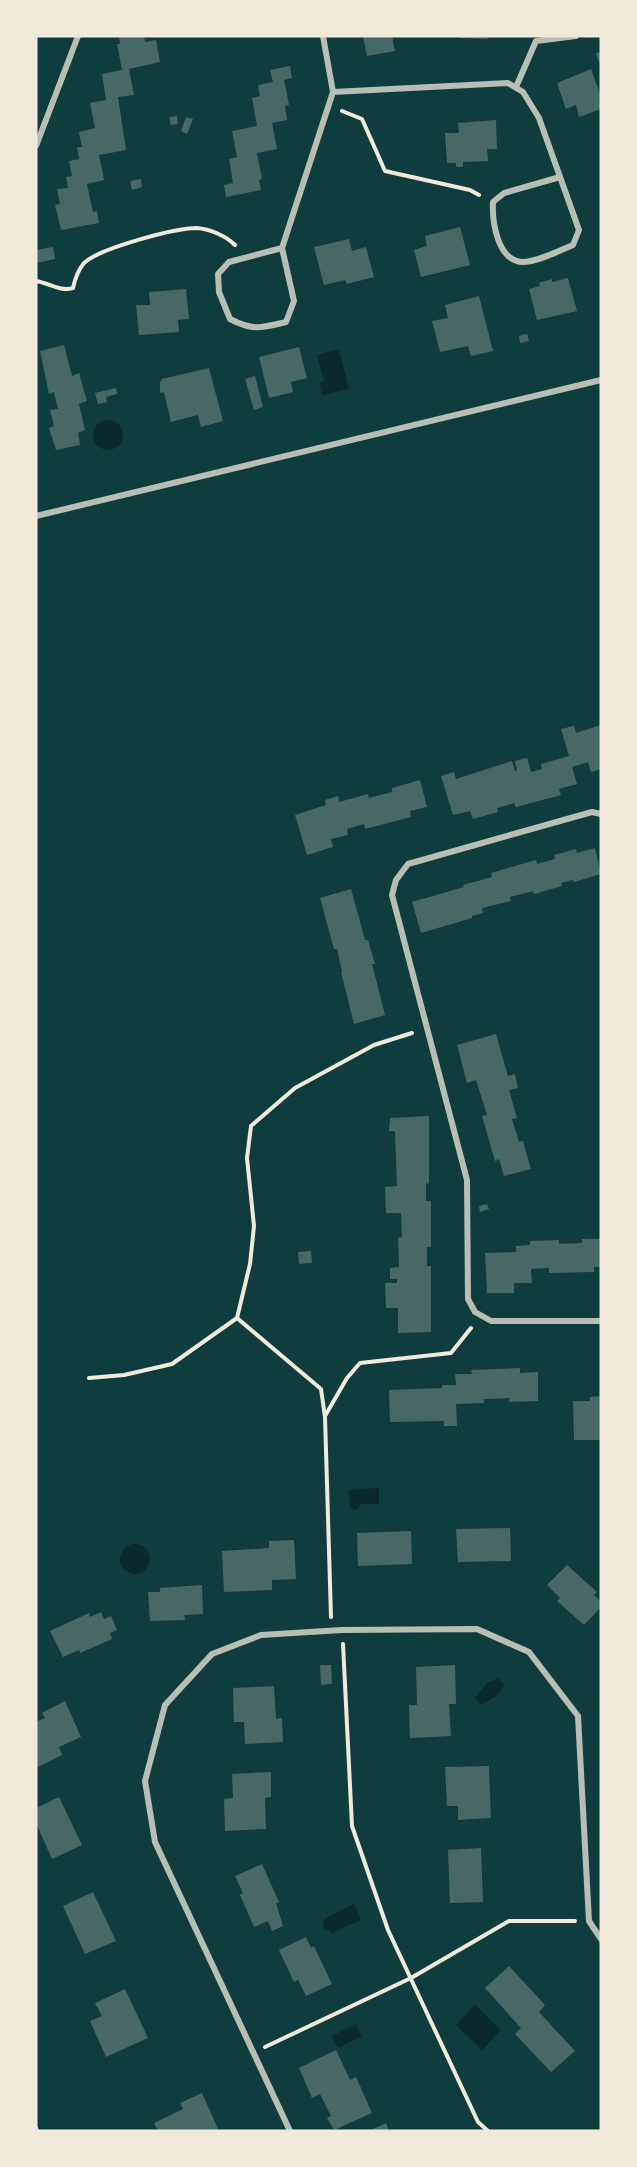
<svg xmlns="http://www.w3.org/2000/svg" width="637" height="2167" font-family="'Nunito Sans',sans-serif">
  <style>
    .water { fill: #0a2a2b }
    .building { fill: #486865 }
    .lines { fill: none; stroke-linecap: round; stroke-linejoin: round }
    .path { stroke: #f1e9da; stroke-width: 4 }
    .minor { stroke: #b8beb3; stroke-width: 6 }
  </style>
  <rect width="100%" height="100%" fill="#0f3d3e"/>
  <!-- water -->
  <path class="water" d="M339,349l10,40 -27,6 -3,-13 5,-1 -7,-26z
    M93 435a15 15 0 1 1 30 0a15 15 0 1 1-30 0Z
    M379,1488v16h-18l-4,6 -7,-2 -1,-18z
    M120 1559a15 15 0 1 1 30 0a15 15 0 1 1-30 0Z
    M498,1678l6,7c-5,10 -13,15 -23,20l-6,-7 12,-15z
    M354,1904l7,16 -29,13 -1,-2 -6,-2 -2,-3 2,-8z
    M475,2005l26,25 -19,20 -26,-25z
    M356,2024l6,12 -24,12 -6,-12z"/>
  <!-- building -->
  <path class="building" d="M119,36h25l1,6 11,-2 4,22 -31,7 5,26 -16,2 8,53 -27,5 5,25 -17,4 6,28 4,-1 2,12 -38,7 -6,-25 5,-1 -3,-15 11,-1 -2,-11 6,-1 -3,-15 10,-2 -2,-12h5l-3,-15 16,-4 -5,-25 16,-3 -4,-26 20,-4 -5,-26h3z
    M363,36h29l3,15 -28,5z
    M460,36h28v3l-28,-1z
    M601,52v16l-5,-15z
    M290,66l2,12 -8,2 5,25 -4,1 2,14 -15,3 5,26 -20,4 5,26 -3,1 2,10 -35,7 -2,-12 9,-2 -4,-24 8,-2 -5,-26 25,-5 -5,-28 8,-2 -2,-11 15,-3 -3,-12z
    M591,69l10,28v12l-22,8 -3,-12 -10,4 -9,-26z
    M177,116l1,8 -7,1 -2,-8z
    M186,117l7,2 -6,15 -6,-3z
    M496,120l1,29h-10l1,12 -25,1v5h-7v-4h-9l-2,-30h14l-1,-10z
    M141,179l1,8 -10,3 -2,-9z
    M460,227l10,38 -49,12 -7,-27 13,-4 -2,-10z
    M349,239l3,12 14,-4 8,30 -27,7 -2,-4 -21,5 -10,-38z
    M53,247l2,12 -19,4v-13z
    M568,278l9,33 -40,9 -8,-31 11,-3 -1,-3 13,-4v3z
    M186,289l3,30 -11,1 1,12 -40,3 -3,-30h14l-1,-13z
    M479,296l14,55 -22,5 -3,-10 -28,6 -8,-31 16,-3 -3,-13z
    M527,334l2,7 -9,2 -1,-7z
    M64,345l8,31 7,-3 8,28 -8,3 6,26 -7,3 2,12 -24,5 -7,-22 5,-2 -4,-16 8,-1 -4,-17 -5,2 -9,-43z
    M299,347l8,31 -16,4 2,10 -24,6 -10,-41z
    M209,368l14,53 -22,6 -3,-12 -27,7 -7,-30 -4,1v-11l2,-3z
    M255,376l8,31 -9,3 -9,-31z
    M116,388l1,6 -11,3 1,5 -9,2 -3,-11z
    M601,725v44l-10,3 -3,-10 -16,5 5,17 -18,5 2,6 -45,12 -2,-4 -17,5 1,4 -25,7 -3,-8 -17,4 -12,-39 13,-4 2,7 56,-18 3,10h2l-2,-10 12,-3 4,14 11,-3 -1,-5 28,-8 -8,-27 13,-3 2,7z
    M420,780l7,27 -17,4 1,6 -46,12 -1,-5 -17,5 1,6 -17,4 2,8 -26,8 -12,-40 31,-10 -1,-5 13,-4 1,6 29,-8 1,4 23,-6v-4z
    M595,848l6,26 -27,8 -1,-2 -12,3 1,3 -28,8 -1,-3 -23,6 1,4 -29,7 1,5 -11,3v2l-51,15 -9,-31 52,-15 -1,-2 29,-8 -1,-4 45,-13 1,4 18,-5 -1,-4 22,-6 1,4z
    M351,889l14,51h3l7,24h-3l13,51 -31,9 -13,-52h1l-5,-23h-3l-14,-51z
    M496,1034l12,42 7,-2 3,14 -9,2 8,28 -5,1 7,23 4,-1 8,28 -27,7 -5,-17 -4,2 -13,-45 5,-1 -11,-35 -9,3 -10,-38z
    M429,1116v68l-3,-1v18h5v46h-4v19h4v66l-33,1v-25h-12l-1,-25h12v-4h-7v-11l9,-1 -1,-29 4,-1 -1,-24h-15l-1,-26 12,-1 -2,-55h-6l1,-13z
    M487,1204l2,5 -9,3 -1,-6z
    M582,1239h19v28h-7v5l-45,1v-5l-18,1 1,14h-18v10h-27l-2,-40 31,-1v-6l14,-1v-4l29,-1v4l23,-1z
    M311,1251l1,12 -13,1 -1,-12z
    M520,1368v5l18,-1v29l-29,1 1,-4 -26,1v4l-28,1 1,22h-13v-5l-54,1 -1,-32 53,-2v-3h14l-1,-11h17l-1,-4z
    M601,1396v44h-27l-1,-39h17v-4z
    M510,1528l1,33 -53,1 -2,-33z
    M411,1531l1,33 -54,2 -1,-33z
    M294,1540l2,39 -24,1v10l-48,2 -2,-41 47,-3v-7z
    M567,1565l30,27 -3,3 7,7v5l-17,18 -27,-24 3,-3 -13,-13z
    M202,1585l1,29 -19,1 1,5 -35,1 -2,-29h12v-4z
    M101,1612l3,7 7,-3 6,14 -7,3 2,6 -32,14 -1,-3 -16,7 -13,-26 39,-18 1,4z
    M320,1665h11l1,19 -11,1z
    M455,1665l1,39h-7l2,32 -41,2 -1,-33h8l-1,-38z
    M274,1686l2,33 6,-1 1,24 -38,2 -1,-22h-10l-1,-34z
    M65,1701l16,36 -22,10 3,8 -26,13v-46l9,-4 -3,-5z
    M489,1766l2,52 -33,2v-14h-11l-2,-39z
    M271,1772v25l-6,1 1,31 -41,2 -1,-32 9,-1 -1,-24z
    M59,1797l23,48 -30,14 -16,-36v-15z
    M481,1848l2,54 -33,1 -2,-53z
    M262,1864l17,38 -3,1 7,23 -11,5 -4,-10 -14,6 -14,-32 3,-2 -8,-17z
    M93,1892l23,49 -31,13 -22,-48z
    M306,1937l5,11 3,-2 18,38 -26,12 -8,-16 -4,2 -15,-32z
    M509,1966l36,39 -6,7 36,39 -24,21 -36,-38 6,-6 -36,-40z
    M125,1989l23,49 -42,19 -16,-36 12,-5 -7,-13z
    M336,2050l14,30 6,-3 16,36 -38,17 -7,-12 4,-2 -11,-22 -8,4 -13,-30z
    M202,2093l16,36 -4,2h-56l-4,-8 29,-14 -3,-6z
    M386,2123l3,8h-20z"/>
  <g class="lines">
    <!-- path -->
    <path class="path" d="M342,111l20,8 23,52 85,19 9,5
      M36,281c13,2 24,11 37,7 2,-9 5,-18 11,-25 16,-15 91,-35 113,-35 13,1 29,8 38,17
      M89,1378l35,-3 48,-11 65,-46
      M325,1416l22,-38 13,-15 91,-10 20,-25
      M331,1617l-6,-200 -4,-28 -84,-71 13,-54 4,-38 -7,-68 4,-32 44,-38 79,-43 38,-12
      M343,1644l9,182 36,104 90,192 10,9
      M265,2047l146,-69 98,-57h66
      M36,2128l1,3"/>
    <!-- minor -->
    <path class="minor" d="M536,41l40,-5
      M516,87l20,-46
      M333,92l175,-9 15,9 16,26 40,112 -6,15c-14,6 -36,17 -51,17 -25,-2 -30,-41 -29,-60l11,-9 56,-16
      M36,146l42,-110
      M282,248l-53,14 -11,12 1,18 11,27c23,12 31,9 56,3l8,-21 -12,-53 51,-156 -10,-56
      M36,516l565,-136
      M601,814l-9,-2 -184,52 -12,16 -4,15 75,285 1,119 7,13 16,9h110
      M290,2131l-135,-289 -10,-61 20,-76 47,-51 49,-19 81,-5 135,-1 52,23 49,64 11,205 12,18"/>
  </g>
  <!-- border -->
  <rect width="637" height="2167" fill="none" stroke="#f1e9da" stroke-width="75"/>
</svg>
